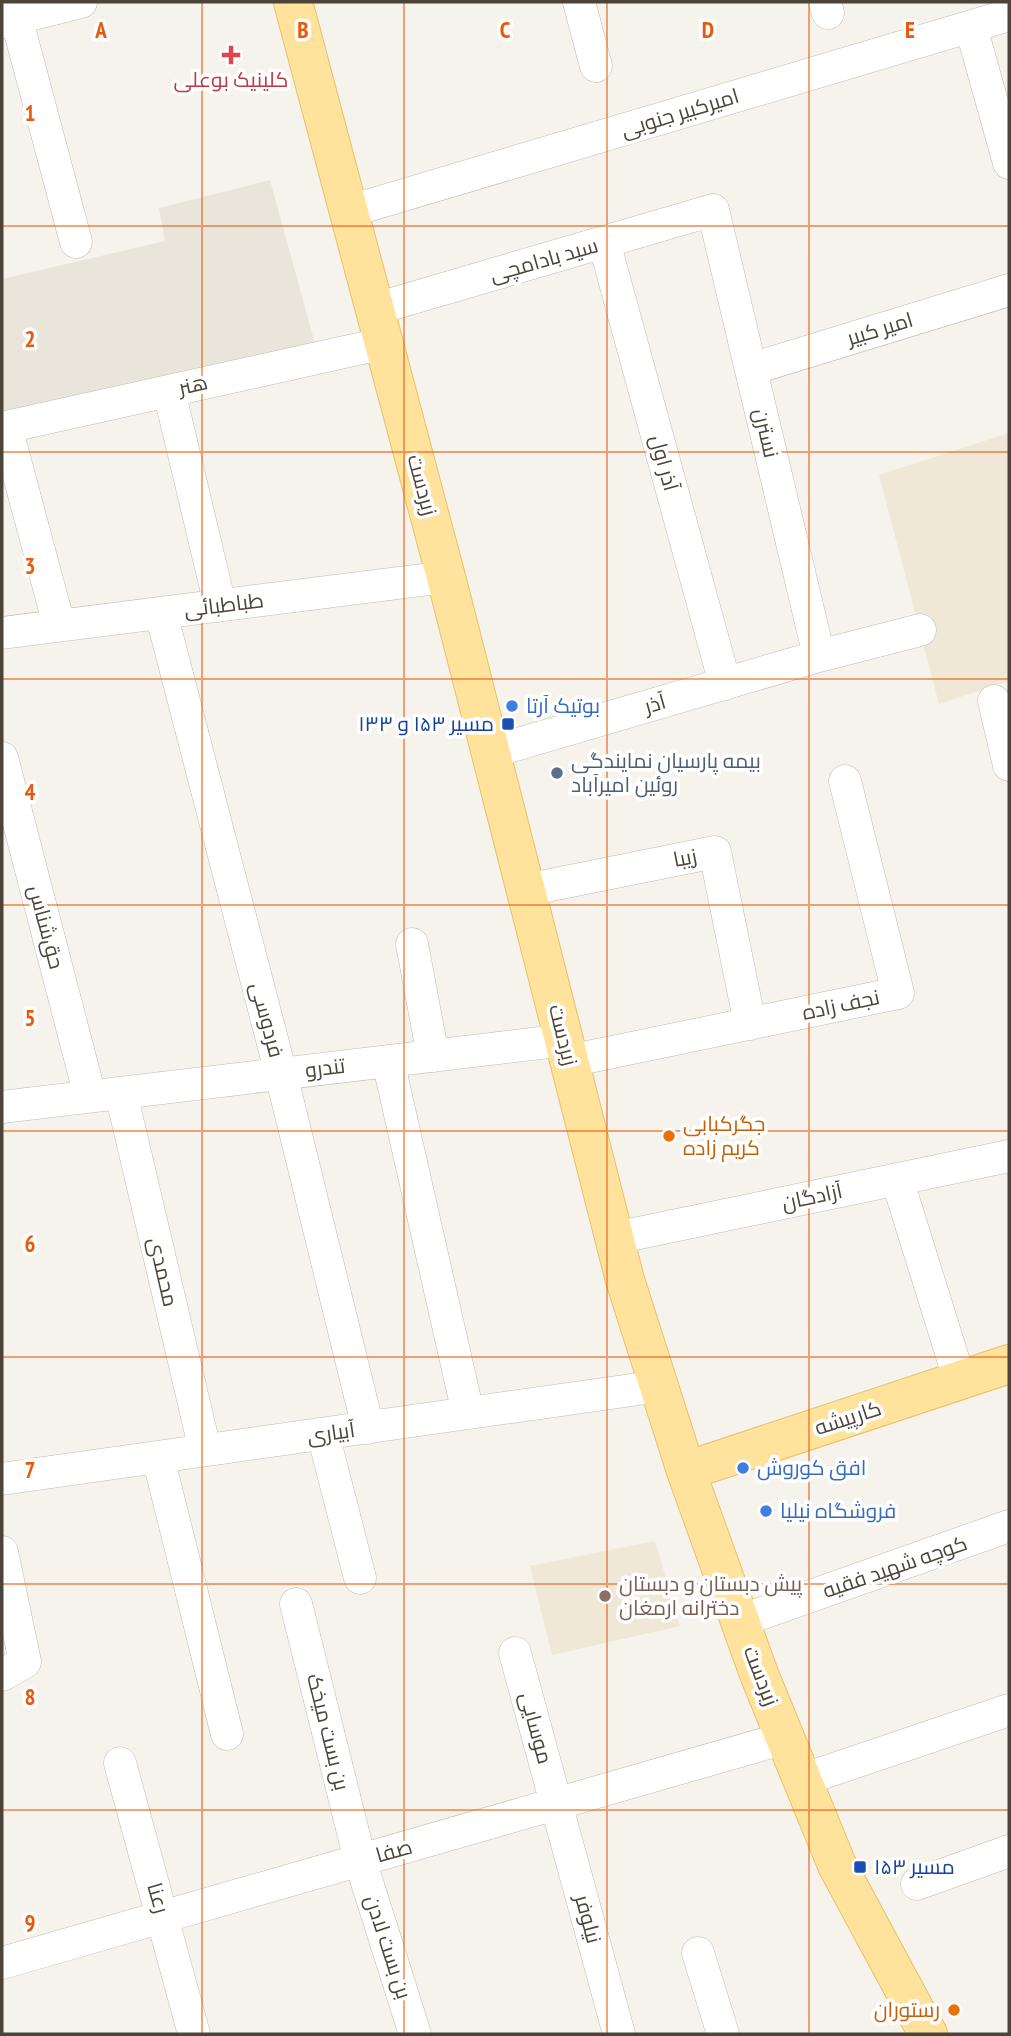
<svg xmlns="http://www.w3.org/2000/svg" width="1011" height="2036" font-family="'PT Sans Narrow',Cairo,sans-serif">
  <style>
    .residential { fill: #eae5da }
    .education { fill: #efe8d6 }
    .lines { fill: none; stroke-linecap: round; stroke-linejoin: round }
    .minor-casing { stroke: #c2bbae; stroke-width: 33 }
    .major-casing { stroke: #e6c16a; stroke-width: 40 }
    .minor { stroke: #fff; stroke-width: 32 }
    .major { stroke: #ffe39c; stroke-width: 38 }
    .grid { fill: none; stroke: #e8590c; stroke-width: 2; stroke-opacity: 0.55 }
    .health-dot { fill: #e0444e; stroke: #fff; stroke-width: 2.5 }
    .shop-dot { fill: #3f7fe0; stroke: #fff; stroke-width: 2.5 }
    .transit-dot { fill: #1a4fb4; stroke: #fff; stroke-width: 2.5 }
    .service-dot { fill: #5c6f8a; stroke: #fff; stroke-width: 2.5 }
    .food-dot { fill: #e8710a; stroke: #fff; stroke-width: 2.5 }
    .education-dot { fill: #8d6e63; stroke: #fff; stroke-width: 2.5 }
    .labels { text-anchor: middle; stroke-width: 7; stroke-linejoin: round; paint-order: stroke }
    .health-label { font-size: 21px; fill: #be3a42; stroke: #fff }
    .street-label { font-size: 21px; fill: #4b4439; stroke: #fff }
    .shop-label { font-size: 21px; fill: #366cbe; stroke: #fff; text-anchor: start }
    .transit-label { font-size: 21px; fill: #164399; stroke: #fff; text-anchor: end }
    .service-label { font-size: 21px; fill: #4e5e75; stroke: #fff; text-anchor: start }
    .food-label { font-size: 21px; fill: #c56008; stroke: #fff; text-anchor: start }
    .education-label { font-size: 21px; fill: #785e54; stroke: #fff; text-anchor: start }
    .grid-label { font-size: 23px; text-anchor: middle; font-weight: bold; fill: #e8590c; stroke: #fff; stroke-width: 7; stroke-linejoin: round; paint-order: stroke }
  </style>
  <rect width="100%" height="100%" fill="#f6f3ec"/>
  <!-- residential -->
  <path class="residential" d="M270,180l47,171 -315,66v-138l163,-38 -6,-33z"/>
  <!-- education -->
  <path class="education" d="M1009,433v248l-70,23 -60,-229z
    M655,1541l25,85 -128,29 -22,-89z"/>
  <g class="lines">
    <!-- minor casing -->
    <g class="minor-casing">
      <path id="minor" d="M12,2l64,240
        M579,2l17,64
        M825,2l3,11
        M2,22l79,-20
        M971,27l38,136
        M350,211l659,-196
        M604,242l121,442
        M375,309l338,-99 106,446
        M751,369l258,-79
        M169,391l51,214
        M6,427l53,198
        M2,428l383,-85
        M161,613l120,461 87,354
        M2,633l444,-56
        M994,701l15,64
        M491,752l328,-96 101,-26
        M2,758l88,338
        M526,890l189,-38 35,172
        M412,944l21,112
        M388,1061l80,352
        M569,1061l329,-68 -53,-212
        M121,1093l84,357
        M2,1107l563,-67
        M897,1179l63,202
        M615,1238l394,-82
        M323,1434l37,144
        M158,1457l69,277
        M2,1479l658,-93
        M2,1552l23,110 -23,13
        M296,1604l64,256 55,174
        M740,1621l269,-95
        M515,1653l104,381
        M120,1763l74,271
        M802,1780l207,-70
        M917,1884l92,-33
        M698,1953l25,81
        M2,1963l783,-225"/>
    </g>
    <!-- major casing -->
    <g class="major-casing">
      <path id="major" d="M293,2l153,575 179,703 61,191 73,203 78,191 91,169
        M686,1471l323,-107"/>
    </g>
    <!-- minor -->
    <use href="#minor" class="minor"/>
    <!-- major -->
    <use href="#major" class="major"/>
  </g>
  <!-- grid -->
  <path class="grid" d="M202,2v2032M404,2v2032M607,2v2032M809,2v2032M2,226h1007M2,452h1007M2,679h1007M2,905h1007M2,1131h1007M2,1357h1007M2,1584h1007M2,1810h1007"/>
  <!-- markers -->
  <path class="health-dot" d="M227.5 44.5h7v7h7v7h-7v7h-7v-7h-7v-7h7z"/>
  <g class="shop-dot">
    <circle cx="512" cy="706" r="7"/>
    <circle cx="743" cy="1468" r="7"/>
    <circle cx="766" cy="1511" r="7"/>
  </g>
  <g class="transit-dot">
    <rect x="501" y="717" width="14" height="14" rx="3.5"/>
    <rect x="853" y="1860" width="14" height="14" rx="3.5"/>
  </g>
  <circle class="service-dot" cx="557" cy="773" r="7"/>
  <g class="food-dot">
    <circle cx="669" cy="1136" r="7"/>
    <circle cx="954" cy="2010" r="7"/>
  </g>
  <circle class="education-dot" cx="605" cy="1596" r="7"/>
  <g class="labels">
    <!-- health labels -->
    <g class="health-label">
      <text x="231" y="87">کلینیک بوعلی</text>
    </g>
    <!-- street labels -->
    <g class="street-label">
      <text transform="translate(680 113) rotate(-17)" y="7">امیرکبیر جنوبی</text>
      <text transform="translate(544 260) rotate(-16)" y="7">سید بادامچی</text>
      <text transform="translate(880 329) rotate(-17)" y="7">امیر کبیر</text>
      <text transform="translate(193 385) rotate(-12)" y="7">هنر</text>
      <text transform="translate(766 433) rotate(77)" y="7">نسترن</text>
      <text transform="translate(664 463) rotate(75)" y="7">آذر اول</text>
      <text transform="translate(422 485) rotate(75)" y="7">زبردست</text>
      <text transform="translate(224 605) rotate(-7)" y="7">طباطبائی</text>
      <text transform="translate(655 704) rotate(-16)" y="7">آذر</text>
      <text transform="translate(685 858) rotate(-11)" y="7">زیبا</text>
      <text transform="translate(46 927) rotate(75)" y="7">حق‌شناس</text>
      <text transform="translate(841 1005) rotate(-12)" y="7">نجف زاده</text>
      <text transform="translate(267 1020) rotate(75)" y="7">فردوسی</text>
      <text transform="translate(563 1035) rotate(76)" y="7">زبردست</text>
      <text transform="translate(325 1068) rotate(-7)" y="7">تندرو</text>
      <text transform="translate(812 1197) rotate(-12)" y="7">آزادگان</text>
      <text transform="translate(163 1272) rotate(77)" y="7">محمدی</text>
      <text transform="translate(848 1418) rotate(-18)" y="7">کارپیشه</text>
      <text transform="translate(331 1433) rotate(-8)" y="7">آبیاری</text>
      <text transform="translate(895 1567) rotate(-19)" y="7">کوچه شهید فقیه</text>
      <text transform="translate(761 1676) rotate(69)" y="7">زبردست</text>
      <text transform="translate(536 1728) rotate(75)" y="7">موسایی</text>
      <text transform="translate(328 1732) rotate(76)" y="7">بن بست میخک</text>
      <text transform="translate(394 1851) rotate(-16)" y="7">صفا</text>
      <text transform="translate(158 1898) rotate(74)" y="7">رعنا</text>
      <text transform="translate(588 1919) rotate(75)" y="7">نیلوفر</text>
      <text transform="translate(388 1947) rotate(72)" y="7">بن بست لادن</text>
    </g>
    <!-- shop labels -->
    <g class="shop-label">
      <text x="526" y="713">بوتیک آرتا</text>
      <text x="757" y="1475">افق کوروش</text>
      <text x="780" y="1518">فروشگاه نیلیا</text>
    </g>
    <!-- transit labels -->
    <g class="transit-label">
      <text x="494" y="731">مسیر ۱۵۳ و ۱۳۳</text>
      <text x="874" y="1874" text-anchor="start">مسیر ۱۵۳</text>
    </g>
    <!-- service labels -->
    <g class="service-label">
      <text x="571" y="768">بیمه پارسیان نمایندگی<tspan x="571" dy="24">روئین امیرآباد</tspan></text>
    </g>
    <!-- food labels -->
    <g class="food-label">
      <text x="683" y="1131">جگرکبابی<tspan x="683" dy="24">کریم زاده</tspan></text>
      <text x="940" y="2017" text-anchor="end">رستوران</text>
    </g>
    <!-- education labels -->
    <g class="education-label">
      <text x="619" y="1591">پیش دبستان و دبستان<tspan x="619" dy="24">دخترانه ارمغان</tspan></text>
    </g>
  </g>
  <g class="grid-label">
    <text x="101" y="38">A</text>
    <text x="303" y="38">B</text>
    <text x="505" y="38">C</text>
    <text x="708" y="38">D</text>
    <text x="910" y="38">E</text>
    <text x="30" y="121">1</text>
    <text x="30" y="347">2</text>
    <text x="30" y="574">3</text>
    <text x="30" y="800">4</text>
    <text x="30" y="1026">5</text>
    <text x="30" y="1252">6</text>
    <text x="30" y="1478">7</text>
    <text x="30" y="1705">8</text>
    <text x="30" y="1931">9</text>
  </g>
  <!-- border -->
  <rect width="1011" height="2036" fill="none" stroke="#4b4439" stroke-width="7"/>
</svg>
